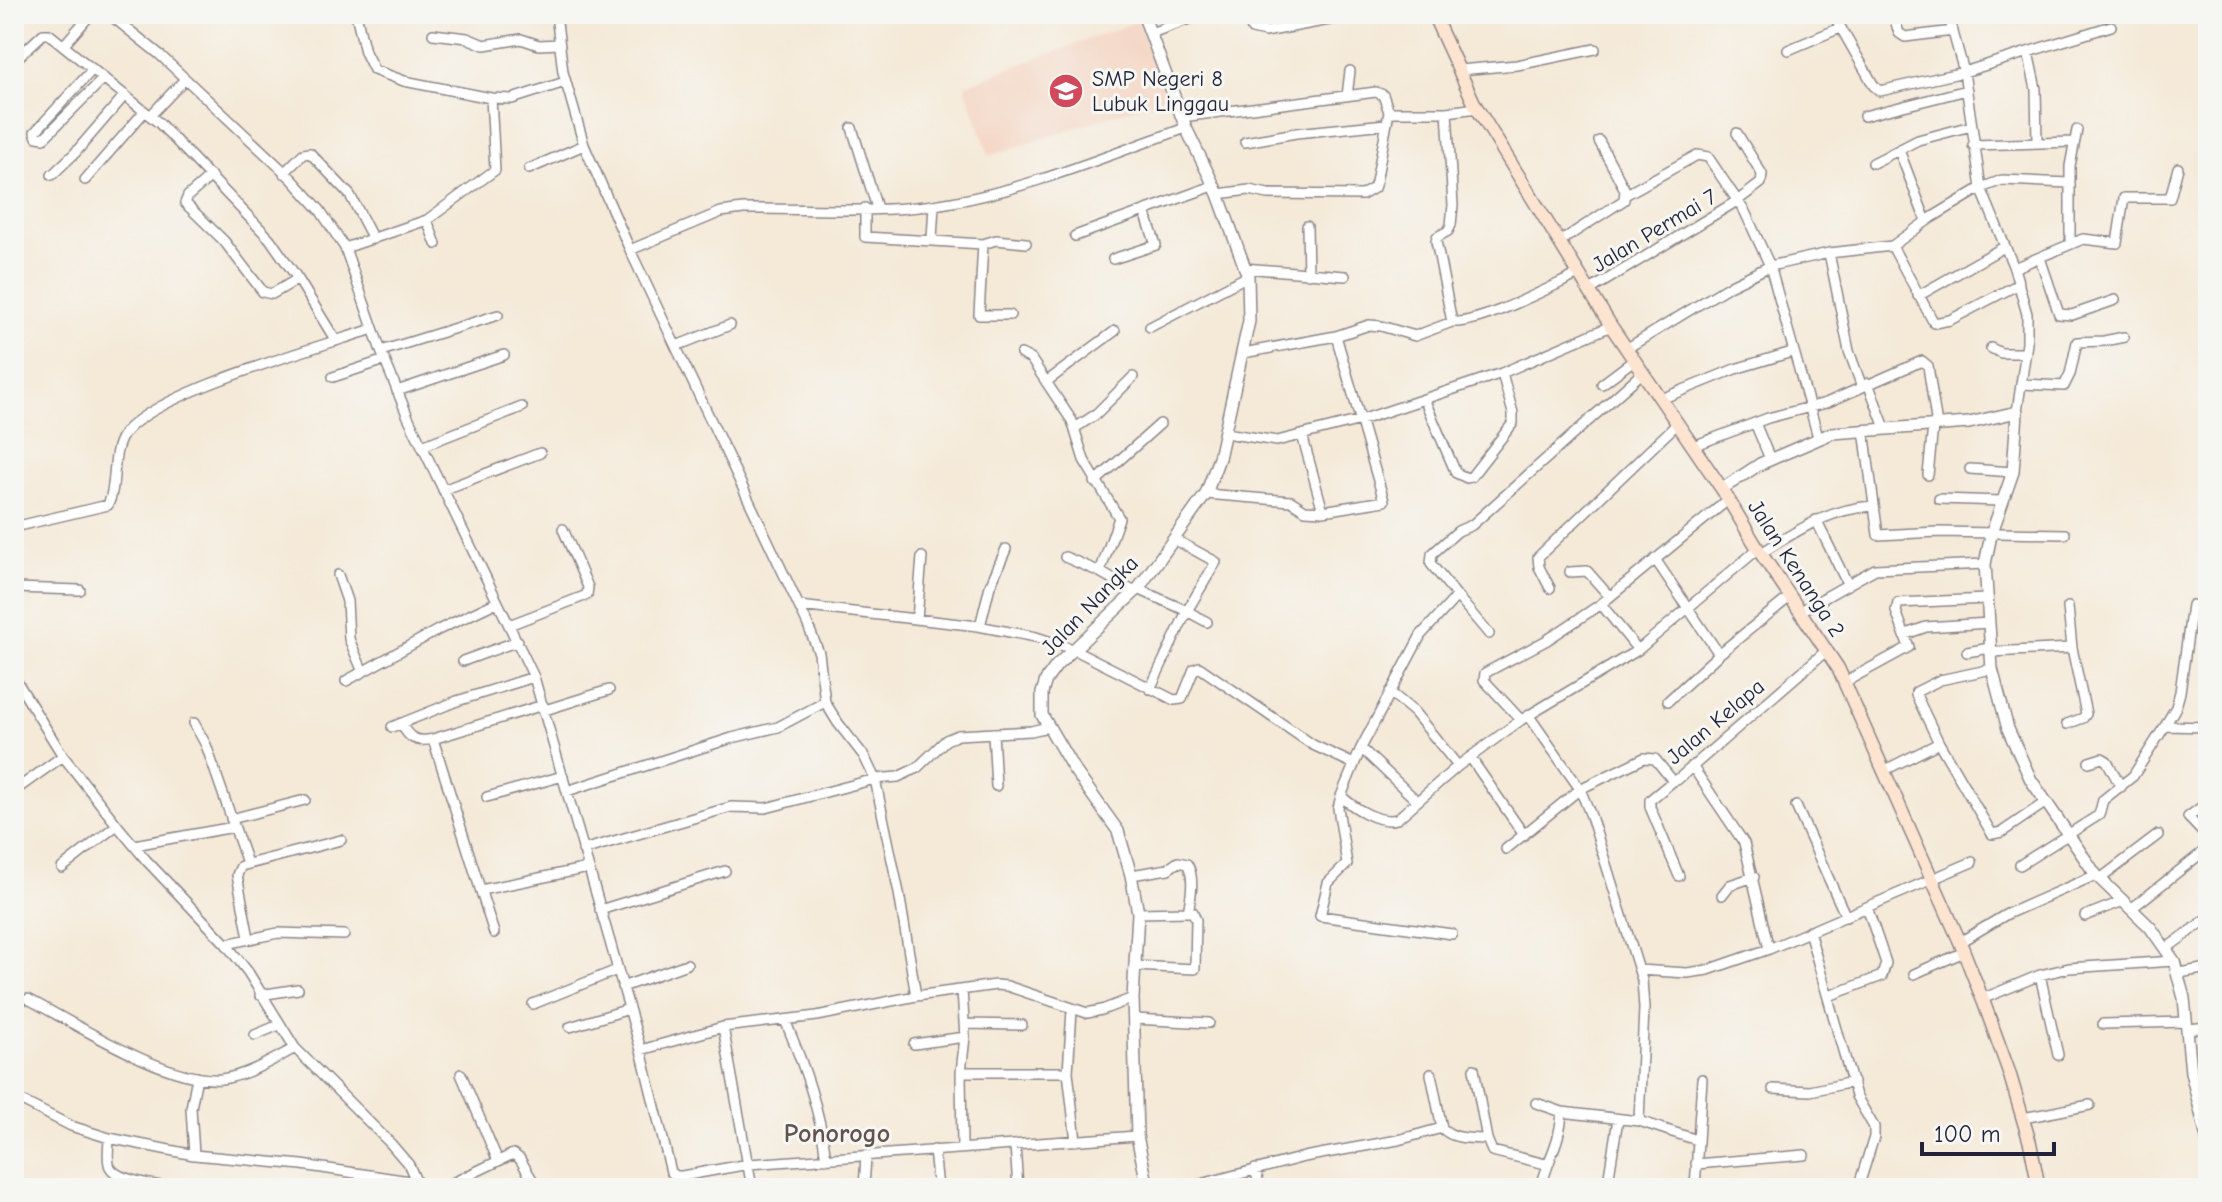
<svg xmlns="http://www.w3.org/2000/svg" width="2222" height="1202" font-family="'Comic Neue',sans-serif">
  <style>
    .built { fill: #f4d3c0 }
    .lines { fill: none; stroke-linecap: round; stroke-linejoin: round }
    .minor-casing { stroke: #8c8689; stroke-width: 12 }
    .tertiary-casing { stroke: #8c8689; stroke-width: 14 }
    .secondary-casing { stroke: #8c8689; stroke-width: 15 }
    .minor { stroke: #fff; stroke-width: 9 }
    .tertiary { stroke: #fff; stroke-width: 11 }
    .secondary { stroke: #fde4d1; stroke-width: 12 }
    .labels { text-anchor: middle; stroke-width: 6; stroke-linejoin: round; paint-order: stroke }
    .poi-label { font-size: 22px; fill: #22223b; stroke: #f6f6f2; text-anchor: start }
    .street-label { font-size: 22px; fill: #22223b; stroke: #f6f6f2 }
    .quarter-label { font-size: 26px; font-weight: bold; fill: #635250; stroke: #f6f6f2 }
  </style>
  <rect width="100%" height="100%" fill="#f6f6f2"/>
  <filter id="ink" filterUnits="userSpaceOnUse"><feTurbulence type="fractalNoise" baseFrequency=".0125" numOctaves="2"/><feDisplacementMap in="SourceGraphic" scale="16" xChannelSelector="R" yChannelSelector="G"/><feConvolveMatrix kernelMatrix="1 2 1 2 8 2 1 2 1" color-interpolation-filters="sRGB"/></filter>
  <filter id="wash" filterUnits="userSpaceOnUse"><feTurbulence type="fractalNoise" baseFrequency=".006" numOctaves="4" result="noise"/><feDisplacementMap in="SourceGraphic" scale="32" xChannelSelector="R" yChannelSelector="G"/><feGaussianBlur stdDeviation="1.8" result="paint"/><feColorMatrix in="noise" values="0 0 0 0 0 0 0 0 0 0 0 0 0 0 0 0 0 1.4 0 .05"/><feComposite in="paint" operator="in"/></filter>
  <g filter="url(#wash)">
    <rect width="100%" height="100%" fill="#f5e9d7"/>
    <!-- built -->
    <path class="built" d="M1138,21l29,76 -178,59 -24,-71z"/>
  </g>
  <g filter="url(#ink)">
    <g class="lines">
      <!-- minor casing -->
      <g class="minor-casing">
        <path id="minor" d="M109,14l50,40 133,125 28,31 25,38 36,103 27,66 126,260 107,373 30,122 5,4h6l67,-12 388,-28
          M356,14l9,38 9,18 30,11 87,17 21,1 53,-17
          M556,14l7,58 21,73 46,105 177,373 12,30 6,49 13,21 26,33 11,23 24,114 17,103
          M1247,14l5,15 13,3 96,-18
          M1833,14l41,72 6,5 84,-19 147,-46
          M1893,14l6,19 6,4 48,-6
          M1948,14l16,58 17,116 33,80 13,46v29l-10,69
          M1151,33l52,-19
          M433,34l34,4 17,7 37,-6 18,6 20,-1
          M64,45l27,-31
          M1788,50l52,-22
          M2028,52l8,37 1,53
          M14,61l29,-27h6l110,89 111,116 28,40 38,62
          M93,69l-58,63 2,5 7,1 60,-60
          M1459,70l58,-5 78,-16
          M1347,96l3,-25
          M1389,112h58l30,-4
          M1447,112l6,93 -2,20 -3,6 -11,6 -1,4 16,81c29,2 98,-35 127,-48
          M150,116l35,-37
          M1864,116l103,-26
          M1182,117l194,-25 7,3 6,17 -13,70 -2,6 -12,7 -94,-1 -19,-4 -31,4
          M852,128l25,80
          M1245,142l51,-9 90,-9
          M1973,145l101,-3
          M1899,150l27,71
          M1873,163l45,-23 53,-14
          M529,169l55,-24
          M284,173l19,-19 7,-1 40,42 23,44
          M52,175l23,-22 50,-58
          M211,176l-23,20 -3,7 39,38 39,51 9,2 26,-15
          M85,180l59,-68
          M1625,195l72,-40 11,2 37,55 25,54 48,171
          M865,208v29l118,7 13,-4 30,3
          M427,220l9,24
          M1307,226l1,48
          M1075,236l138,-50
          M932,239l2,-34
          M1559,242l65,-42 1,-10 -26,-49
          M983,244l-4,71h31
          M2070,244v-78l7,-36
          M1892,246l42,77 16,-3 69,-36
          M345,248l82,-28 68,-50 -4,-72
          M630,250l91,-38 22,-3c69,-1 142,6 209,-7 80,-14 158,-48 234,-74
          M1829,253l20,98 13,36
          M2040,258l19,56 13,1 43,-15
          M1113,259l43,-14 -11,-33
          M1244,268l101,8
          M2014,268l69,-29 34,4 7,-45h46l8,-30
          M1590,290l147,-89 24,-18 1,-9 -25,-41
          M1918,296l86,-49
          M1150,327l98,-51
          M676,346l54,-21
          M1991,348l10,5h25
          M1626,349l105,-64 39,-19 59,-13 63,-7 39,-28 50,-30 21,-8 67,3
          M381,351l117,-36
          M1243,353l93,-17 33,-11 12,1 34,10 37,-14
          M1021,354l10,5 41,62 12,39 35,58 -19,54
          M1642,373l-170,152 -14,6 -26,23 -1,10 26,32 -36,39 -60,113 -20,48c13,12 38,28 56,23l61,-53 63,-46 117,-70 120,-101
          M333,377l52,-17
          M1046,382l69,-51
          M1868,383l17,45
          M1602,384l32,-24
          M2022,384l42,2 6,-12 7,-32 27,-1 20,-4
          M397,391l107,-36
          M1424,399l32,74 11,5 4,-1 42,-54v-10l-11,-40
          M1661,399l74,-30 57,-17
          M1755,423l15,36
          M1075,428l20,-13 38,-38
          M1864,430l14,105 60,-3 127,2
          M1225,433l52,8 84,-21 141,-47 109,-47
          M1302,435l21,76
          M422,446l100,-39
          M1693,446l75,-28 58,-15 96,-42 6,5 9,60
          M1970,469l43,3
          M1928,475l5,-49
          M1095,482l65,-58
          M443,490l97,-37
          M1206,494l85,7 14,9 18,1 61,-10 -48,-165
          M1939,499l63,2
          M1816,520l32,65
          M14,527l94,-22c10,-21 2,-51 16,-71 29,-41 198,-88 249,-105
          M1174,539l42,23 -29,49 20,11
          M1761,553c38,-23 67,-44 112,-47
          M1065,557l35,15 33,19
          M1655,559l64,95
          M1570,572l17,-1 23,26
          M338,575l9,26 2,38 14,33
          M14,588l66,2
          M1550,588l-11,-21 -1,-10 139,-133
          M1138,589l49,22 -37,78
          M1457,596l32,38
          M1601,604l37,46
          M799,606l179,20 58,11 37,12 101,51 8,-1 12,-30 5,-2 114,78 41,19
          M1801,611l74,-42 110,-5
          M917,619l5,-62
          M509,625l78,-30 1,-8 -25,-58
          M980,626l10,-40 16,-37
          M1906,634l20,-7 63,-4
          M1967,652l23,-4
          M1991,652l81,-4
          M463,661l55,-20
          M1992,669l-52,11 -24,12v3l23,48 53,91 10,-2 44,-30
          M14,677l49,79 54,69 29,35 80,84 22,28 47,76 96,96 18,21 10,23
          M346,681l92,-51 59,-28
          M1845,682l64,-35 -13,-36 2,-8 89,-4
          M1390,692l24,20 44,54
          M1668,701l51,-47 72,-58
          M545,710l64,-20
          M1529,716l51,73 11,27 51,164 2,28 -5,113
          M1521,720l-37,-40 1,-7 62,-33 54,-36 128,-105
          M194,723l12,22 41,118
          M401,723c7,15 15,20 32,16l61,194
          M2067,724l16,-6 3,-4 -14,-66 -4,-41
          M2165,726l11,-19 4,-15 12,-87
          M392,727l65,-26 77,-24
          M993,733l3,53
          M433,739l110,-34
          M1361,748l56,53
          M1470,757l54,78
          M2089,762l13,-4 5,3 14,26
          M1692,766l52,77 25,106
          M1883,771l56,-28
          M1673,781l-23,19v7l29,69
          M14,791l49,-35
          M567,791l165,-53 46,-11 47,-25
          M1341,796l-3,12 9,56 -19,19 -8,33 132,18
          M487,797l76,-21
          M2208,802l-20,15 20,21
          M1796,806l50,111
          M231,819l74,-19
          M134,845l100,-18
          M1506,849l74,-60 64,-31 11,1 18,22 4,-1 150,-130
          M583,850l148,-43 35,1 109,-29 23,-2 19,-9 29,-28 12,-5 73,-4 17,-4
          M2020,865l79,-50 4,-15 30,-24 32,-50 43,1
          M62,868l55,-43
          M1131,875l37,-6 10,-7 9,2c8,13 4,33 1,48h5l3,8 -1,49 -61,-3
          M2100,879l58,-44
          M481,890l107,-22
          M1722,895l8,-10 24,-8
          M2131,909l77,-61
          M600,910l125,-39
          M1138,913l50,-1
          M2085,916l38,-15
          M1809,931l47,165 18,31v10l-16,51
          M249,938l-12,-63 4,-9 100,-26
          M1960,942l47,-28 89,-39
          M226,944l52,-11 66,2
          M2167,948l41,-30
          M1639,970l48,3 21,-3 61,-21 203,-87
          M2179,973l29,-5
          M1914,974l50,-22
          M2040,975l18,80
          M622,987l65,-23
          M962,990l3,47 -4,35 1,76
          M260,995l38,-6
          M1829,996l53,-20 4,-13 -19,-56
          M28,999c48,25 140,84 193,80 25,-3 52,-19 74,-31
          M1982,999l58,-24 29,-7 105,-7
          M533,1004l84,-34
          M1072,1010l-4,62 8,69
          M1134,1019l75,4
          M785,1020c19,46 35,89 41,139
          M964,1024l58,1
          M2103,1024l84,-2
          M570,1027l59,-18
          M723,1027l29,161
          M2188,1029l20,-2
          M255,1035l24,-10
          M914,1044l51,-7
          M641,1050l82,-23 94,-11 99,-20 80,-11 11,1 80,27 15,-3 31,-12
          M1474,1069l13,70 5,12 54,13
          M961,1072h107
          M461,1074l37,87
          M1431,1074l11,54c12,12 29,10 45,11
          M1773,1089l37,2 43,-9
          M14,1097l57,29 38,12 85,17 108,10 114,17
          M1536,1103l26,9
          M2023,1118l67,-13
          M109,1138c0,8 -2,18 0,26 3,17 49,21 64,24
          M1015,1145l3,43
          M934,1150l4,38
          M194,1155l-3,-47 6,-31
          M1696,1164l108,-9
          M1255,1169l5,19
          M466,1177l5,11
          M1859,1184l23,4
          M1434,1185l20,3
          M442,1188l71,-34 7,5 17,29
          M864,1188l2,-32
          M1186,1188l118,-31 94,-17 44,-12
          M1541,1188c6,-27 20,-47 21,-76l77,9 58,19
          M1607,1188l11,-69
          M1695,1188l7,-109"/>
      </g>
      <!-- tertiary casing -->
      <g class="tertiary-casing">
        <path id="tertiary" d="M1143,14l43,114 32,66 30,82 1,45 -30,137 -13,36 -68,95 -81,76 -11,15 -4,13v22l31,53 45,63 13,44 7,38 -5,85 4,138 11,52
          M1722,489l38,-25 72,-31 137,-10 48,-11 -4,60 -22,63 -6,29 7,105 16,60 23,51 65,95 54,52 24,34 10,37 7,74 17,70"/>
      </g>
      <!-- secondary casing -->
      <g class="secondary-casing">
        <path id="secondary" d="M1433,14l42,91 136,221 111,163 36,60 80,119 122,274 24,61 25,69 21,71 9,45"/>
      </g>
      <!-- minor -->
      <use href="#minor" class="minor"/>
      <!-- tertiary -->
      <use href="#tertiary" class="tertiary"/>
      <!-- secondary -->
      <use href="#secondary" class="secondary"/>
    </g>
  </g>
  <!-- icons -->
  <defs>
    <g id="school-disc" transform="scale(1.8)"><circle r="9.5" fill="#d1495b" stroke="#f6f6f2"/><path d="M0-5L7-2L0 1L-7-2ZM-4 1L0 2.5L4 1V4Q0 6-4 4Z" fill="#fff"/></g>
  </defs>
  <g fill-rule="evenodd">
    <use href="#school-disc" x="1066" y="91"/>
  </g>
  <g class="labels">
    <!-- poi labels -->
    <g class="poi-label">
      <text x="1092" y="86">SMP Negeri 8<tspan x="1092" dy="25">Lubuk Linggau</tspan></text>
    </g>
    <!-- street labels -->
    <g class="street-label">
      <text transform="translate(1654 230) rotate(-31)" y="8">Jalan Permai 7</text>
      <text transform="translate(1797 568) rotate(57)" y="8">Jalan Kenanga 2</text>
      <text transform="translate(1089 605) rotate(-46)" y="8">Jalan Nangka</text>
      <text transform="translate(1715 721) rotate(-40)" y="8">Jalan Kelapa</text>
    </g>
    <!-- quarter labels -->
    <g class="quarter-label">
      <text x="837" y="1142">Ponorogo</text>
    </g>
  </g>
  <!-- margin -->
  <rect width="2222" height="1202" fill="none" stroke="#f6f6f2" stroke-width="48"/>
  <!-- scale -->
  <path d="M1922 1142v12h132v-12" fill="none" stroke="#22223b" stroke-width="4"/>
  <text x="1934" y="1142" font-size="24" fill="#22223b" stroke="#f6f6f2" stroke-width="6" paint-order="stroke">100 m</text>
</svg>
